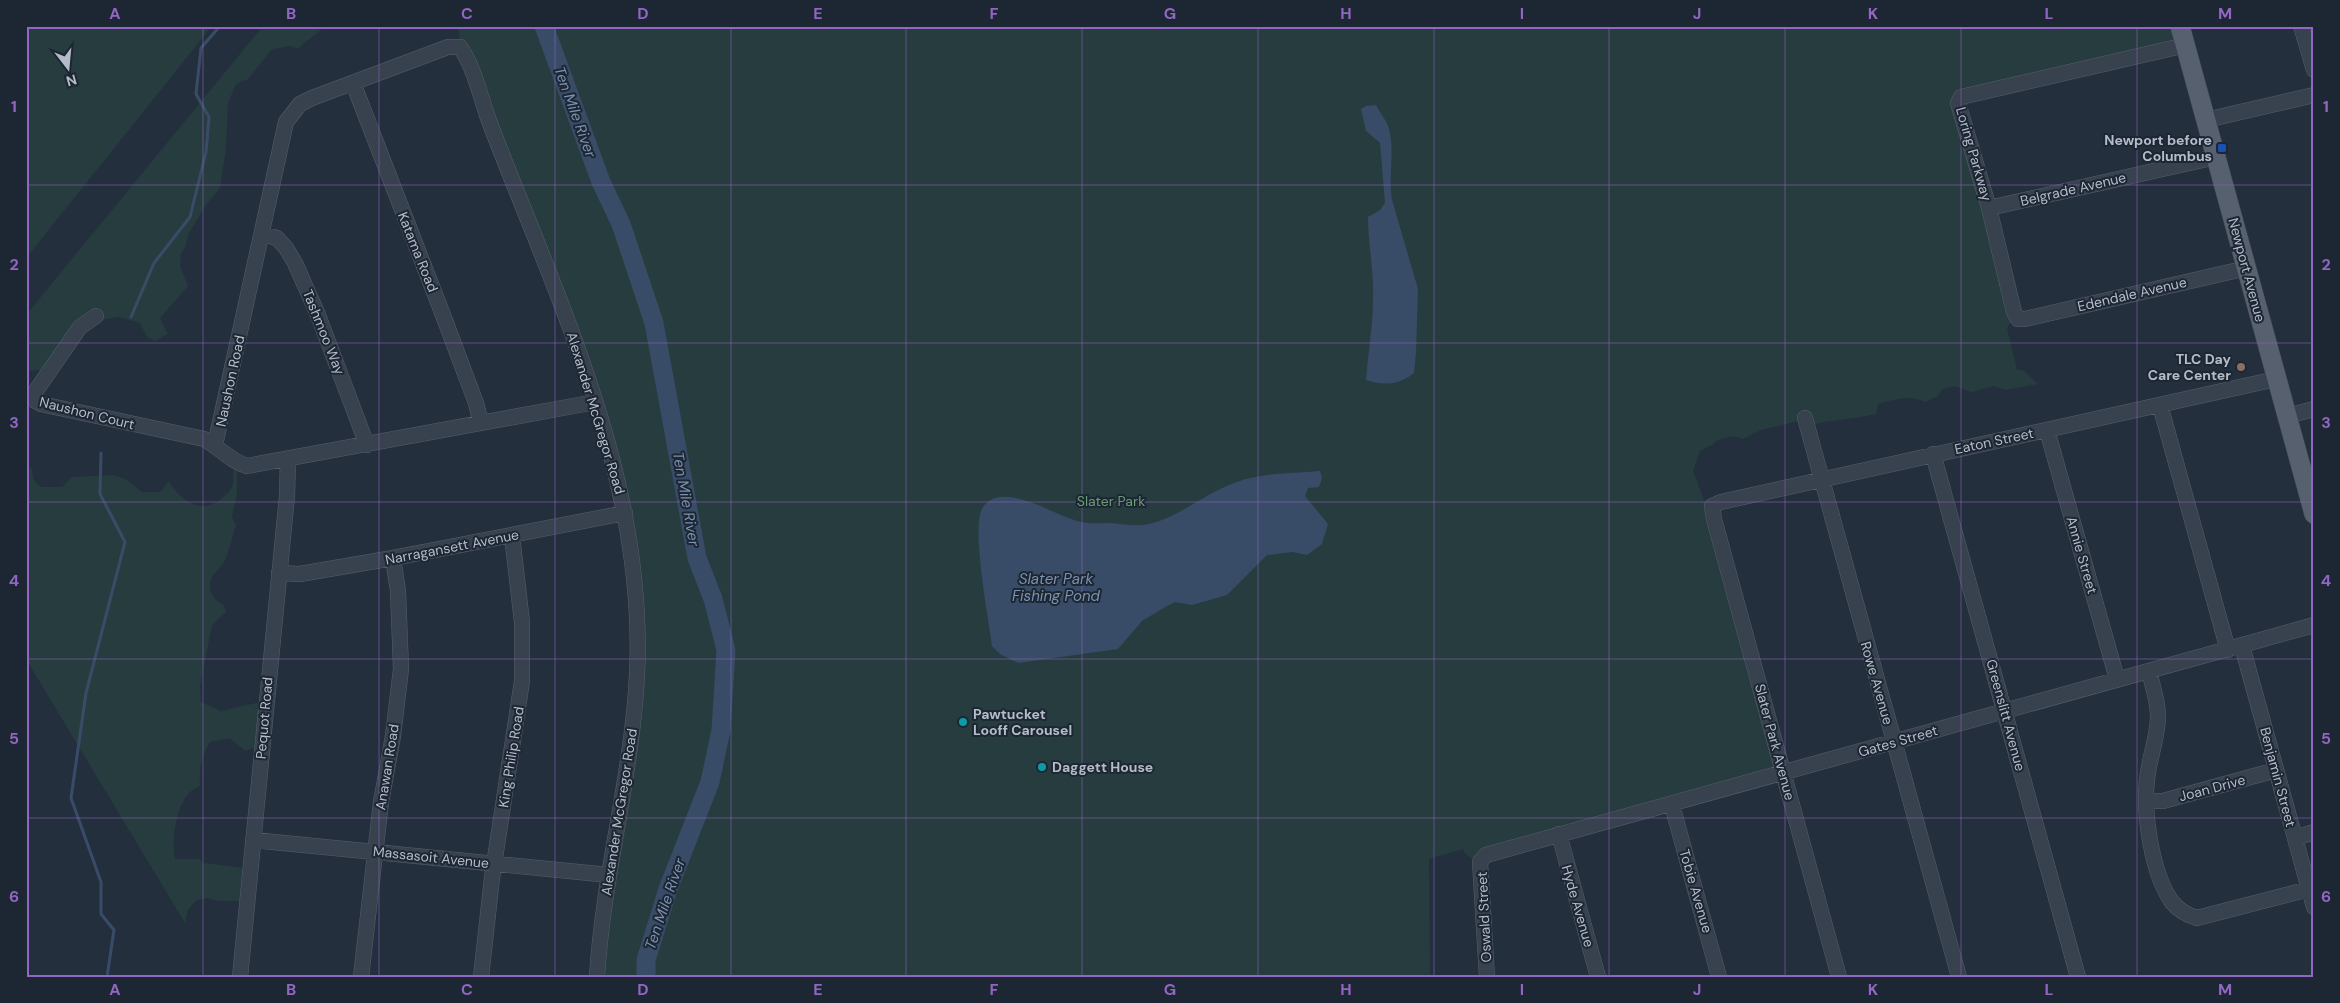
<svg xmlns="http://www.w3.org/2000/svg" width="2340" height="1003" font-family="'DM Sans',sans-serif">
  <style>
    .green { fill: #263c3f }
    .water { fill: #394c67 }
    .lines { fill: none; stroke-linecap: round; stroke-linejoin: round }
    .stream { stroke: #394c67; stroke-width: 3 }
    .river { stroke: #394c67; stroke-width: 19 }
    .minor-casing { stroke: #565f6c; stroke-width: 16 }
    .major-casing { stroke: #414a57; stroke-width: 20 }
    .minor { stroke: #38414e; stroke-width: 15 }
    .major { stroke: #56606e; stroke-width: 19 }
    .grid { fill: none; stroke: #9266c3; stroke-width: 1; stroke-opacity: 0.55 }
    .transit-dot { fill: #1a4fb4; stroke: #1d2633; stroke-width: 2 }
    .education-dot { fill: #8d6e63; stroke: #1d2633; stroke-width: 2 }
    .culture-dot { fill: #0f9aa8; stroke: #1d2633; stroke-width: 2 }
    .labels { text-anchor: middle; stroke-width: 4; stroke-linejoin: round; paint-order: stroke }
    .poi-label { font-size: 14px; font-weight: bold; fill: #b4bcc9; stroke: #1d2633; text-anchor: end }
    .street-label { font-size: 14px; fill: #b4bcc9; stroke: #1d2633 }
    .park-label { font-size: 14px; fill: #6b9a76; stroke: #1d2633 }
    .water-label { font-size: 15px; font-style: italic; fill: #7c92b1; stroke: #1d2633 }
    .neatline { fill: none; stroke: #9266c3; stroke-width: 2 }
    .grid-label { font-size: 16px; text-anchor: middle; font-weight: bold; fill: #9266c3 }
  </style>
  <rect width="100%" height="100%" fill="#242f3e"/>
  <!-- green -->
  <path class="green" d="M26,26h186l-186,232z
    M263,26h60c-6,11 -18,13 -24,23l-9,-3 -18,3 -24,30 -12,5 -8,19 -2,45 -6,40 -15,18 -17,29 -2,10 -5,9 -1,12 8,20 -28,32 8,16 -13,7 -8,-4 -7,-14 -21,-6 -20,3 -11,-3 -42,53 -20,1v-56z
    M458,26h1722l4,18 -222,50 53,222 -8,12 10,42h6l15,14 -33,6 -11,-4 -23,6 -16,-6 -12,3 -5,7 -13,6c-15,-8 -29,-2 -45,1l-2,2 -2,9c-24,5 -46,6 -70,12l-3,-6 -42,10 -18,9 -10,-3 -16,4 -2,3 -15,8 -7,20 11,29 5,4 71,266 -302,92 -13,-8 -2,-5 -34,10 1,118h-833l40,-309 -21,-196 -156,-429z
    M237,461v32l-5,24 4,8c-4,12 -6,23 -11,35 -2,5 -8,10 -12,15 -7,12 -1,25 10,29l3,8 -14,13 -12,61 1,16 20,9 35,-8 9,5 -8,39 -11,4 -17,-13 -19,4c-9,14 -11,27 -10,44 -3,2 -8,4 -10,6 -14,14 -19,49 -15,67h24l5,4 40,5 -1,33h-25l-11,-3 -10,2 -9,9 -3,14 -159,-264v-194l6,4 1,10 8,8h21l10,-10 42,-2 13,5 15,12h18l9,-11c10,18 33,36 53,17 3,-3 9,-7 10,-11 3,-10 -1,-16 5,-26z"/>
  <!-- water -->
  <path class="water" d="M1376,105c4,8 11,16 13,24 6,23 -1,48 3,71l26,89 -2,64 -2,20c-15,12 -30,13 -48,7 2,-27 7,-55 7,-82 1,-27 -5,-54 -5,-81l12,-7 5,-7 -5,-60 -14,-12 -5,-22 5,-3z
    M1320,471l2,7 -3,9 -11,1 -3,8 23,28 -6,20 -15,11 -15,-3 -25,3 -40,40 -35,10 -17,-3 -8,4 -25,15 -24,28 -100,14 -18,-9 -8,-8c-3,-26 -22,-121 -9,-139 20,-28 73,10 98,15 9,2 20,1 30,1 12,1 27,4 38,1 30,-7 55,-30 85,-41 28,-11 56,-9 86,-12z"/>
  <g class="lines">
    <!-- stream -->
    <path class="stream" d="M131,317l23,-54 36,-46 16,-65 3,-35 -13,-23 5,-46 19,-22
      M101,453l-1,41 25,48 -39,151 -15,105 30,84v32l13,16 -7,47"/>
    <!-- river -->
    <path class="river" d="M544,26l57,156 20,42 33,99 43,235 16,41 13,51 -5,80 -11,52 -42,107 -22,71v17"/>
    <!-- minor casing -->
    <g class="minor-casing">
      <path id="minor" d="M2301,26l13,44
        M2186,45l-225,52 -3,6 31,105 25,104 4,7h7l222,-51
        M353,83l90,232 33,88 5,20
        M2206,120l108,-25
        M1989,208l227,-51
        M262,234l15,4 9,10 9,15 23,52 49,130
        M96,316l-16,11 -45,65 -3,7 9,5 163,35c15,8 26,22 43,27l348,-64
        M2160,405l68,245
        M2287,416l27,-7
        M1805,418l154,559
        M2047,430l70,249
        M215,445l71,-323 14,-18 12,-6 136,-51h12c14,20 20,48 28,71 13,35 27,69 41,104 58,145 116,294 108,453 -5,101 -34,200 -40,302
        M1933,454l145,523
        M279,573l21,1 93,-16 232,-45
        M2242,646l72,261
        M2149,671c3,14 9,29 9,45 0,21 -9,42 -11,64 -4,34 5,94 25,122 7,9 15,13 25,16l112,-29
        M2147,801h16l113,-31
        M1672,805l47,172
        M1559,834l39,143
        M2295,838l19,-6
        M253,840l356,35
        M240,977l47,-481 1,-36
        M361,977l20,-175 12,-66 8,-67 -3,-78 -5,-33
        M481,977l11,-99 30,-197v-59l-10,-86
        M1487,977l-7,-115 6,-7 828,-230
        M1839,977l-125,-458 -2,-13 9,-4 555,-123"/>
    </g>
    <!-- major casing -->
    <g class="major-casing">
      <path id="major" d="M2180,26l134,488"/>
    </g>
    <!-- minor -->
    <use href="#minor" class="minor"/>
    <!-- major -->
    <use href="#major" class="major"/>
  </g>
  <!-- grid -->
  <path class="grid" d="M203,26v951M379,26v951M555,26v951M731,26v951M906,26v951M1082,26v951M1258,26v951M1434,26v951M1609,26v951M1785,26v951M1961,26v951M2137,26v951M26,185h2288M26,343h2288M26,502h2288M26,659h2288M26,818h2288"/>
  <!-- markers -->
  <rect class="transit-dot" x="2217" y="143" width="10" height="10" rx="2.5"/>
  <circle class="education-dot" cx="2241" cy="367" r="5"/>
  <g class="culture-dot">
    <circle cx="963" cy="722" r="5"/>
    <circle cx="1042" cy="767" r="5"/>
  </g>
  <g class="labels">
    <!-- poi labels -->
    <g class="poi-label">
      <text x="2212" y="145">Newport before<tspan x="2212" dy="16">Columbus</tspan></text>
      <text x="2231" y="364">TLC Day<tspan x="2231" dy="16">Care Center</tspan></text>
      <text x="973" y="719" text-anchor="start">Pawtucket<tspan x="973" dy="16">Looff Carousel</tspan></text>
      <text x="1052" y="772" text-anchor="start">Daggett House</text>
    </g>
    <!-- street labels -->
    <g class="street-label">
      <text transform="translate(1974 154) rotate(74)" y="5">Loring Parkway</text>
      <text transform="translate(2073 189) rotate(-13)" y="5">Belgrade Avenue</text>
      <text transform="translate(418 252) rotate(68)" y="5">Katama Road</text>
      <text transform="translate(2247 270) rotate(75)" y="5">Newport Avenue</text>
      <text transform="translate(2132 294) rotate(-13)" y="5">Edendale Avenue</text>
      <text transform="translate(324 332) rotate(68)" y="5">Tashmoo Way</text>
      <text transform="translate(230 381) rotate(-78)" y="5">Naushon Road</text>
      <text transform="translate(87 413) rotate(14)" y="5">Naushon Court</text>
      <text transform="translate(596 413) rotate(73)" y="5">Alexander McGregor Road</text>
      <text transform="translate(1994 441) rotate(-12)" y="5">Eaton Street</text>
      <text transform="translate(452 547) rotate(-11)" y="5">Narragansett Avenue</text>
      <text transform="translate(2082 555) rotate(74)" y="5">Annie Street</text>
      <text transform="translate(1877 683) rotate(74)" y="5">Rowe Avenue</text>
      <text transform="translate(2006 715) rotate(75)" y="5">Greenslitt Avenue</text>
      <text transform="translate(264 718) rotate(-85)" y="5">Pequot Road</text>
      <text transform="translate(1898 741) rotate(-16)" y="5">Gates Street</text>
      <text transform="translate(1775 742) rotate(75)" y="5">Slater Park Avenue</text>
      <text transform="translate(511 757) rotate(-81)" y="5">King Philip Road</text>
      <text transform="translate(387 767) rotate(-81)" y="5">Anawan Road</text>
      <text transform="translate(2278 777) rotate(75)" y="5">Benjamin Street</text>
      <text transform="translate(2212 788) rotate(-15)" y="5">Joan Drive</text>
      <text transform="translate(619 812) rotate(-81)" y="5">Alexander McGregor Road</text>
      <text transform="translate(431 857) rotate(6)" y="5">Massasoit Avenue</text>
      <text transform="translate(1696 891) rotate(74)" y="5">Tobie Avenue</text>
      <text transform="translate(1578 906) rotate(74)" y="5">Hyde Avenue</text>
      <text transform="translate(1484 917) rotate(-93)" y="5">Oswald Street</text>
    </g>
    <!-- park labels -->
    <g class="park-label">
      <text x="1111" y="506">Slater Park</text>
    </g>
    <!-- water labels -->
    <g class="water-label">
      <text transform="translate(575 112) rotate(70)" y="5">Ten Mile River</text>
      <text transform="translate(686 499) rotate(80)" y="5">Ten Mile River</text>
      <text x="1056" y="584">Slater Park<tspan x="1056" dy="17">Fishing Pond</tspan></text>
      <text transform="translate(665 904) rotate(-71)" y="5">Ten Mile River</text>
    </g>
  </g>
  <!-- border -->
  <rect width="2340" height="1003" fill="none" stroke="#1d2633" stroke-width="55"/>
  <!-- north arrow -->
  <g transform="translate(68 68) rotate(164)" stroke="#1d2633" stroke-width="4" paint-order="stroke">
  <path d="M0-4L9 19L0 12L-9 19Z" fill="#b4bcc9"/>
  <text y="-8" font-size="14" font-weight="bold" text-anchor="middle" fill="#b4bcc9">N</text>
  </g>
  <rect x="28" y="28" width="2284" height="948" class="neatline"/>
  <g class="grid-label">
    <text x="115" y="19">A</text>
    <text x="291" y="19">B</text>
    <text x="467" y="19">C</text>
    <text x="643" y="19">D</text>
    <text x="818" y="19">E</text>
    <text x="994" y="19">F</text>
    <text x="1170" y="19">G</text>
    <text x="1346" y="19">H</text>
    <text x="1522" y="19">I</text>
    <text x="1697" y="19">J</text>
    <text x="1873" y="19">K</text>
    <text x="2049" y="19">L</text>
    <text x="2225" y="19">M</text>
    <text x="14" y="112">1</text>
    <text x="2326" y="112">1</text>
    <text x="14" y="270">2</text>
    <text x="2326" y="270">2</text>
    <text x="14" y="428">3</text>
    <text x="2326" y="428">3</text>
    <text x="14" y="586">4</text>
    <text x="2326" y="586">4</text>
    <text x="14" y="744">5</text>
    <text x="2326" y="744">5</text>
    <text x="14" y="902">6</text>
    <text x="2326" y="902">6</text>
    <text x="115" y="995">A</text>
    <text x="291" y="995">B</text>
    <text x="467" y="995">C</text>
    <text x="643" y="995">D</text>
    <text x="818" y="995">E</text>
    <text x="994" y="995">F</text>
    <text x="1170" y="995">G</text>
    <text x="1346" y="995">H</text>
    <text x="1522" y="995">I</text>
    <text x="1697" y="995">J</text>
    <text x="1873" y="995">K</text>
    <text x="2049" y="995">L</text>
    <text x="2225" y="995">M</text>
  </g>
</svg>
